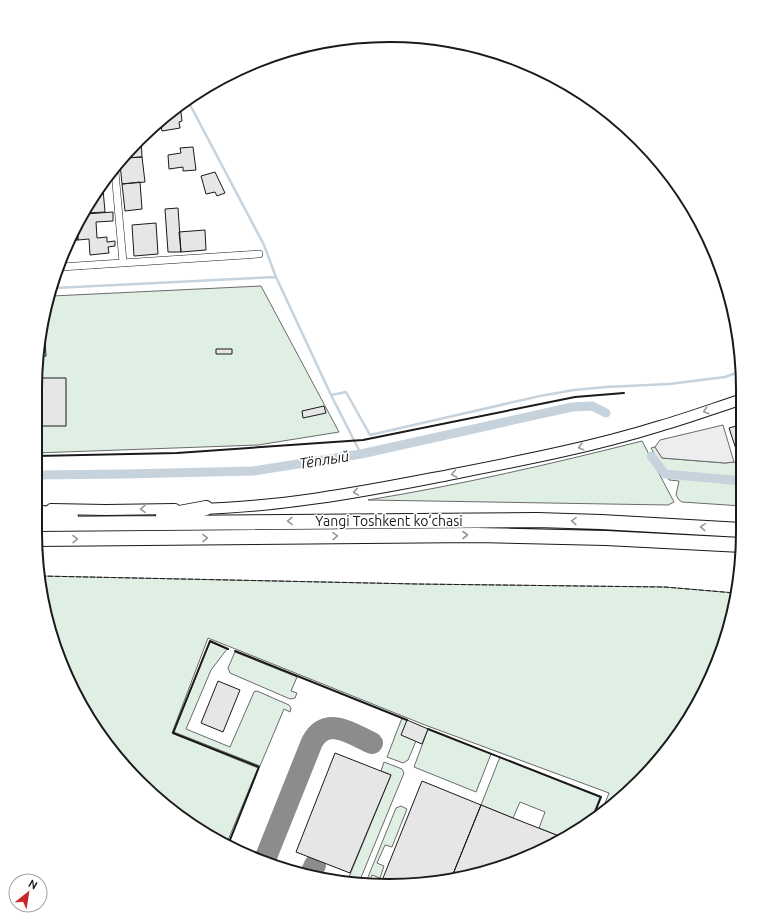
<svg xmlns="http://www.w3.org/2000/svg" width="778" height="921" font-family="Ubuntu,sans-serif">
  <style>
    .green { fill: #e0efe3; stroke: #6a6a6a }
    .parking { fill: #ededed; stroke: #6a6a6a }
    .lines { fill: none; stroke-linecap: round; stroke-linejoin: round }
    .stream { stroke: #c6d2dc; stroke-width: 2.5 }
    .canal { stroke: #c6d2dc; stroke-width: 9 }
    .taxiway { stroke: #8c8c8c; stroke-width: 22 }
    .building { fill: #e6e6e6; stroke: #1a1a1a }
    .street-casing { stroke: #1a1a1a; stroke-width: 8 }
    .secondary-casing { stroke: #1a1a1a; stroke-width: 12 }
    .highway-casing { stroke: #1a1a1a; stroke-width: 16 }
    .street { stroke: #fff; stroke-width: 7 }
    .secondary { stroke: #fff; stroke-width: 10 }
    .highway { stroke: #fff; stroke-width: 14 }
    .fence { stroke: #1a1a1a; stroke-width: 1; stroke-dasharray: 5 2; stroke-linecap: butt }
    .wall { stroke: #1a1a1a; stroke-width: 2 }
    .oneway { stroke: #989898 }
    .labels { text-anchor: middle; stroke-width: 3; stroke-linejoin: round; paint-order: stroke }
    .street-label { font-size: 14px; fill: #1a1a1a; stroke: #fff }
    .water-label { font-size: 15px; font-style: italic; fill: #1a1a1a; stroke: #fff }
    .rim { fill: none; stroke: #1a1a1a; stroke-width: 2 }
  </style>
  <rect width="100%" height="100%" fill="#fff"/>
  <!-- green -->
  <path class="green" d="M261,286l78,146 -81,13 -222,8 2,-110 14,-47z
    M642,441l32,61 -6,3 -300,-5c92,-15 183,-36 274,-59z
    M655,447l7,11 63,5 9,-1 1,1 8,-1 -1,44 -60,-4 -3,-2 -3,-5 3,-14 -10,-1 -18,-32z
    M41,576l376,8 248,3 70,6 -11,53 -29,63 -40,57 -54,47 8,-20 -184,-68 -217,-87 -36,95 86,35 -32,77 -34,-19 -69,-61 -51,-76 -25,-66z
    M210,642l17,7 -16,21 -25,59 44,18 24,-55 3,-1 32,14 2,3 -1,4 -6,-3 -24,57 -86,-34z
    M235,652l62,25 -6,14 6,2 -2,5 -5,1 -60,-26 -2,-5z
    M402,718l5,2 9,21 -8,19 -5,3 -16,-6z
    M428,729l63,25 -15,38 -62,-25z
    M500,757l100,40 -10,26 -4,3 -22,12 -25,-10 6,-16 -25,-10 -7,16 -32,-13z
    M384,762l18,7 2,4 -44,107 -11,-3 42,-102 -10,-4z
    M401,806l6,3 -15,38 -7,-2 -8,18 7,3 -4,12 -8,-3 -3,8 -3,-1 30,-74z"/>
  <!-- parking -->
  <path class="parking" d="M723,425l11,37 -9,1 -63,-5 -7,-11 5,-7z"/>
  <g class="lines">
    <!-- stream -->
    <path class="stream" d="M187,99l77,146 12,32 55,118 15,-3 24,43 170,-39 34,-6 32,-3 63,-3 56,-7 16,-6
      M55,288l221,-11
      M331,395l30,59"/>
    <!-- canal -->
    <path class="canal" d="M651,456l14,18 78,7
      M36,475l89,-1 128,-3 108,-17 211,-47 20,-1 14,7"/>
    <!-- taxiway -->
    <path class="taxiway" d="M264,862l48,-120c15,-27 40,-8 60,1
      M311,874l4,-9"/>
  </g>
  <!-- building -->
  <path class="building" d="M180,105l2,16 -3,1 1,6 -18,3 -2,-10z
    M141,137l1,20 -17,1 14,-19z
    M193,147l3,23 -13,1v-4l-14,2 -1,-14 13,-2 -1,-5z
    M142,157l3,25 -23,2 -2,-20 5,-6z
    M215,172l10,21 -8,3 -2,-4 -9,2 -5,-18z
    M140,182l2,27 -17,2 -3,-27z
    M103,189l2,23 -18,1v-2z
    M178,208l3,44h-13l-3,-43z
    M113,212v9l-17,1 1,16 10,-1v5l8,-1v5l-7,1 1,6 -19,2 -1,-16 -11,1 -1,-15 8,-11z
    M156,223l2,31 -24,2 -2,-31z
    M77,225l1,15 -9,1 2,-8z
    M205,230l1,20 -25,2 -2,-20z
    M44,324l2,32 -8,1v-14z
    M216,349h16v5h-16z
    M37,378h29v48h-29z
    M324,406l2,7 -23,5 -1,-7z
    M743,424v37h-3l-11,-33z
    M218,681l22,9 -17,42 -22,-9z
    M407,720l21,9 -6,15 -21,-9z
    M335,753l56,22 -41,98 -54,-21z
    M422,781l59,24 -30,74 -16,4h-54z
    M481,805l32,13 51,20 -40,21 -73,20z"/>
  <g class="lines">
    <!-- street casing -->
    <g class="street-casing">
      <path id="street" d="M115,172l8,90
        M61,267l198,-13"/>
    </g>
    <!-- secondary casing -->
    <g class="secondary-casing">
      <path id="secondary" d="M51,509l55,1 69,-1
        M199,509c79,-2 157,-16 234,-31 76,-15 153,-29 227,-52 28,-8 55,-18 83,-27"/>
    </g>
    <!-- highway casing -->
    <g class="highway-casing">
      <path id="highway" d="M35,512l36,5
        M163,516l43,-8
        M35,524l502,-4 64,2 141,8
        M36,539l440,-4 130,3 136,7"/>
    </g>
    <!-- street -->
    <use href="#street" class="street"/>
    <!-- secondary -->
    <use href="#secondary" class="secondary"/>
    <!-- highway -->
    <use href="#highway" class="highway"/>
    <!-- fence -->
    <path class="fence" d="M41,576l376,8 248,3 70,6"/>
    <!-- wall -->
    <path class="wall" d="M36,456l141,-3 186,-13 212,-43 49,-4
      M235,651l172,69
      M428,729l173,68 -10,25
      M228,845l31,-78 -86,-34 37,-92 18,8"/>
  </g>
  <!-- one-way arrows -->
  <defs><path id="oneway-chevron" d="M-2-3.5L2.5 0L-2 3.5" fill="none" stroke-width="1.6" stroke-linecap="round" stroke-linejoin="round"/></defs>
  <g class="oneway">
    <use href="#oneway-chevron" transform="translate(706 411) rotate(162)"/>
    <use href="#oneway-chevron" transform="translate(581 447) rotate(165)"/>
    <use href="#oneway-chevron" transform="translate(454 474) rotate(169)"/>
    <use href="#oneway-chevron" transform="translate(356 492) rotate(171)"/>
    <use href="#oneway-chevron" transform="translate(143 509) rotate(179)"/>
    <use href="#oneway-chevron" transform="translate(290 521) rotate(179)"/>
    <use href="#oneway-chevron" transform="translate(574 521) rotate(-179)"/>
    <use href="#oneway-chevron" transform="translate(703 527) rotate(-177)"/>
    <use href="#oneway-chevron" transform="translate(465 535)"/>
    <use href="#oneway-chevron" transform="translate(335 536) rotate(-1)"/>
    <use href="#oneway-chevron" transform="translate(205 538) rotate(-1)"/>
    <use href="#oneway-chevron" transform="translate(75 539) rotate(-1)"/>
  </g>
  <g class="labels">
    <!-- street labels -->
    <g class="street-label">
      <text x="389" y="526">Yangi Toshkent ko‘chasi</text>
    </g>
    <!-- water labels -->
    <g class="water-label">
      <text transform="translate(324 460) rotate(-9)" y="5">Тёплый</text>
    </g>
  </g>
  <!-- crop -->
  <path d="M0 0H778V921H0ZM389 42H389A347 347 0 0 1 736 389V532A347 347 0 0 1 389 879H389A347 347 0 0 1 42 532V389A347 347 0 0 1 389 42Z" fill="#fff" fill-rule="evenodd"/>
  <path class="rim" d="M389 42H389A347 347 0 0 1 736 389V532A347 347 0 0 1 389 879H389A347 347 0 0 1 42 532V389A347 347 0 0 1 389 42Z"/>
  <!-- north arrow -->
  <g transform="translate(28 893) rotate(30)"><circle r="19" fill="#ffffff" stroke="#a3a3a3"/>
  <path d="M0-3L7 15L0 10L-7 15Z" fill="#c62828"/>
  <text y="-6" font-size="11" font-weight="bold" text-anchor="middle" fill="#1a1a1a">N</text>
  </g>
</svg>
